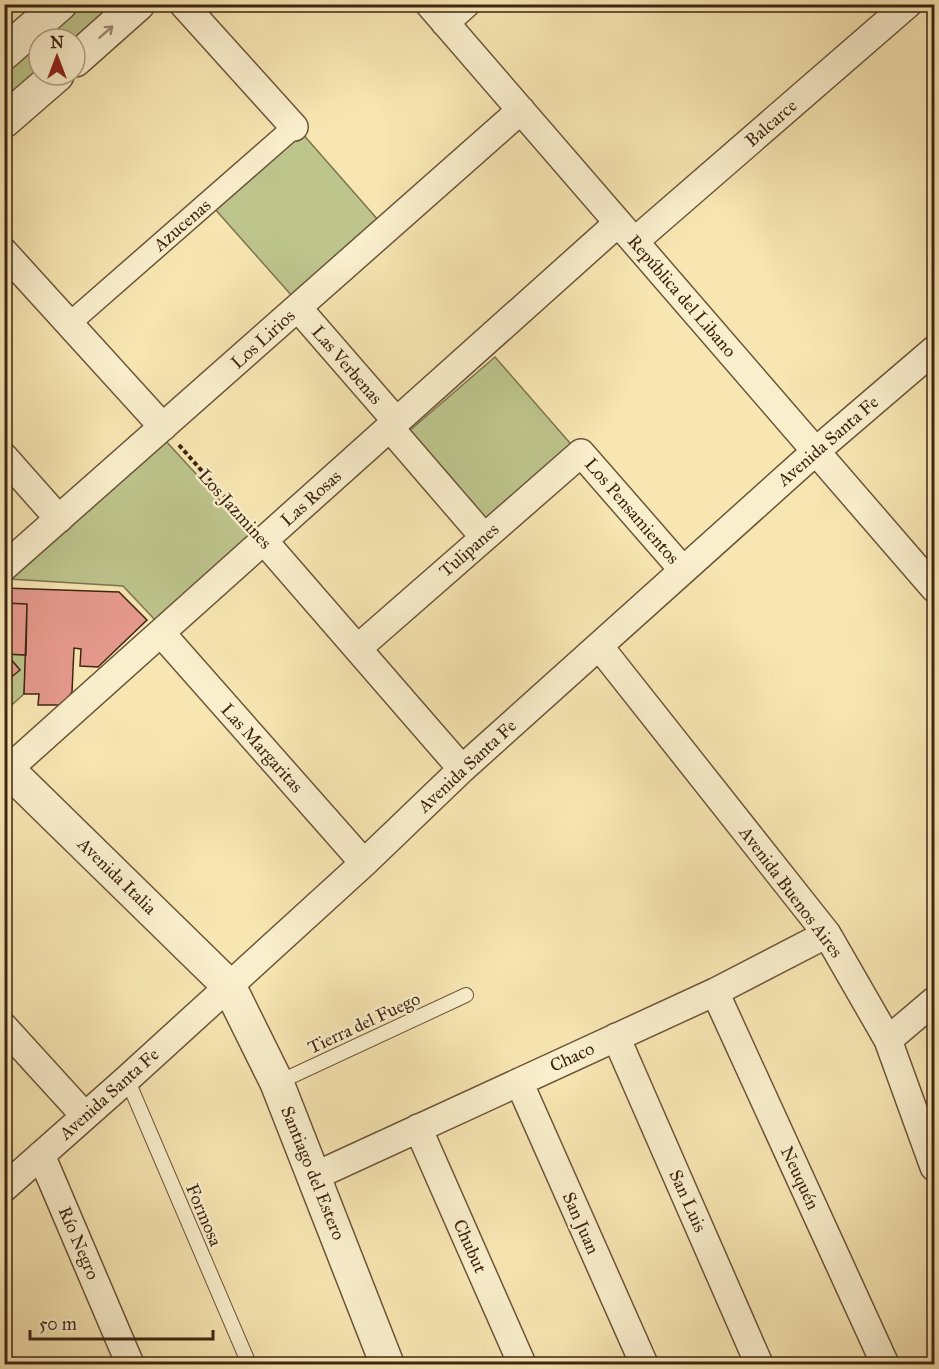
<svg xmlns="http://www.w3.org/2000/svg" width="939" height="1369" font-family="'IM FELL Great Primer',serif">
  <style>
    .green { fill: #bdc48c; stroke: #7e744f; stroke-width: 1.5 }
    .building { fill: #e5998c; stroke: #3e2512; stroke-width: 1.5 }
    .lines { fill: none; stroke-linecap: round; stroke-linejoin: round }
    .service-casing { stroke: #6c553a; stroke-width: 16 }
    .pedestrian-casing { stroke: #6c553a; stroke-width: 24 }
    .minor-casing { stroke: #6c553a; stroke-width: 30 }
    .tertiary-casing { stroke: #6c553a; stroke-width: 36 }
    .path { stroke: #3e2512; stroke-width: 4; stroke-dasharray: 4.5 3; stroke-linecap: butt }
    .service { stroke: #faefcd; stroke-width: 14 }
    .pedestrian { stroke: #faefcd; stroke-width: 21 }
    .minor { stroke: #faefcd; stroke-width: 27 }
    .tertiary { stroke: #faefcd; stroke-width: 33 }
    .oneway { stroke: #9c8a70 }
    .labels { text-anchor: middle; stroke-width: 5; stroke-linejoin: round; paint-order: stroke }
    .street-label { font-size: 18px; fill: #3e2512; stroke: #faefcd }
  </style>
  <rect width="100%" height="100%" fill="#f7e6b2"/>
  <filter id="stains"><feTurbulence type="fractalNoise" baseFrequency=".00333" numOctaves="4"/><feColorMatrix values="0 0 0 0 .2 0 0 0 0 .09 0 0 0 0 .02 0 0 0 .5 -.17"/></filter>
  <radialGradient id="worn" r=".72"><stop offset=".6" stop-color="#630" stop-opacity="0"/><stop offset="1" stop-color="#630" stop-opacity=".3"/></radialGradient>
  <!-- green -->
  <path class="green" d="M60,5h78l-63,34h-36v36l-34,46 -1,-68z
    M301,132l78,89 -87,75 -78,-88z
    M495,357l81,93 -88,75 -80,-93z
    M164,439l88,96 -96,86 -33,-35 -113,-7z
    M5,654l21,1 -2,39 -19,17z"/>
  <!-- building -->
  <path class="building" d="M4,588l115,4 28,28 -49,47 -18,-1 1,-17 -7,-1 -2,44 -9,13h-25l1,-11h-15l3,-90 -23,-1z
    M4,603l23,1 -1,51 -22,-1z
    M10,658l10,12 -16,13v-20z"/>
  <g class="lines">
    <!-- service casing -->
    <g class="service-casing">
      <path id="service" d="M127,1079l122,285
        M277,1083l189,-88"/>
    </g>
    <!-- pedestrian casing -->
    <g class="pedestrian-casing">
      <path id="pedestrian" d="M70,323l224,-196"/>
    </g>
    <!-- minor casing -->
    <g class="minor-casing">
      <path id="minor" d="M183,4l111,123
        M429,4l505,584
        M445,23l21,-19
        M635,241l273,-237
        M4,252l159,175
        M298,308l99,114
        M390,428l94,109
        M4,457l55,62
        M264,541l198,228
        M4,567l517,-457
        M161,633l203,230
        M599,646l228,288 61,106 46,127
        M358,648l223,-195 102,117
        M4,773l614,-550
        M715,992l170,372
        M4,1027l81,89
        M616,1037l143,327
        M888,1040l46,-39
        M519,1082l125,282
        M418,1128l104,236
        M41,1155l89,209
        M315,1176l400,-184 112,-58
        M4,1188l123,-109 237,-216 98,-94 354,-318 118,-101"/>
    </g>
    <!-- tertiary casing -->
    <g class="tertiary-casing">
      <path id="tertiary" d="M4,53l56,-49
        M75,60l63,-56
        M4,121l53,-46
        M4,766l225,220 48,97 110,281"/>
    </g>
    <!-- path -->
    <path class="path" d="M179,445l68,77"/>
    <!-- service -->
    <use href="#service" class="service"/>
    <!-- pedestrian -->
    <use href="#pedestrian" class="pedestrian"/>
    <!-- minor -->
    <use href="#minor" class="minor"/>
    <!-- tertiary -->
    <use href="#tertiary" class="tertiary"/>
  </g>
  <!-- one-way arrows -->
  <defs><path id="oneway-shaft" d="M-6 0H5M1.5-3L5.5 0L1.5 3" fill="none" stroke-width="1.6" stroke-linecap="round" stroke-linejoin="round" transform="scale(1.5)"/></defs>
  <use class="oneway" href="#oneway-shaft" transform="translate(106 32) rotate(-41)"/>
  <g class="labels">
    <!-- street labels -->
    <g class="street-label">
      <text transform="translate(771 123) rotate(-41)" y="6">Balcarce</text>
      <text transform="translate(182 225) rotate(-41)" y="6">Azucenas</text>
      <text transform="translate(682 296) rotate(49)" y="6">República del Libano</text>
      <text transform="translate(263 339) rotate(-42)" y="6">Los Lirios</text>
      <text transform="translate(347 365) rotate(49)" y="6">Las Verbenas</text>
      <text transform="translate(828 441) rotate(-41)" y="6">Avenida Santa Fe</text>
      <text transform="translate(311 498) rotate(-42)" y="6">Las Rosas</text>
      <text transform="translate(235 509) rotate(48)" y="6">Los Jazmines</text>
      <text transform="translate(632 511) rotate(49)" y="6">Los Pensamientos</text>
      <text transform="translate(469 550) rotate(-41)" y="6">Tulipanes</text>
      <text transform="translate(262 748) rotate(48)" y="6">Las Margaritas</text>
      <text transform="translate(467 766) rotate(-43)" y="6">Avenida Santa Fe</text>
      <text transform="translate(117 876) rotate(44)" y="6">Avenida Italia</text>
      <text transform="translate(791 892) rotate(53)" y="6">Avenida Buenos Aires</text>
      <text transform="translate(364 1023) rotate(-25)" y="6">Tierra del Fuego</text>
      <text transform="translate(572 1057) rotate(-25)" y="6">Chaco</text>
      <text transform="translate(109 1094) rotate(-42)" y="6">Avenida Santa Fe</text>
      <text transform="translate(313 1173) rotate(68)" y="6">Santiago del Estero</text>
      <text transform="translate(800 1178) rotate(65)" y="6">Neuquén</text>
      <text transform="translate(688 1201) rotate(66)" y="6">San Luis</text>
      <text transform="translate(204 1215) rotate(67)" y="6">Formosa</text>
      <text transform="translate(581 1223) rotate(66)" y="6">San Juan</text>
      <text transform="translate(79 1243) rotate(67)" y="6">Río Negro</text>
      <text transform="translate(470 1246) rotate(66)" y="6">Chubut</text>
    </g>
  </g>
  <!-- margin -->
  <rect width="939" height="1369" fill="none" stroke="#f7e6b2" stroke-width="24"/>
  <rect x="6" y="6" width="927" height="1357" fill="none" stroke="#3e2512" stroke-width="3"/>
  <rect x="12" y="12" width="915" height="1345" fill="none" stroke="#3e2512" stroke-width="1.5"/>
  <!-- north arrow -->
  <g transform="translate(57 57)"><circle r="28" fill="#faefcd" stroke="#af9e82" stroke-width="1.5"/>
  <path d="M0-4.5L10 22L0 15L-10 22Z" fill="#8f2418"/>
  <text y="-9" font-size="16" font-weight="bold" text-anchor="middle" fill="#3e2512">N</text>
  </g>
  <!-- scale -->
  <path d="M30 1330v9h183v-9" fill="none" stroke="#3e2512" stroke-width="3"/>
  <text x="39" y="1330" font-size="18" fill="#3e2512" stroke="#faefcd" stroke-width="4.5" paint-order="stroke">50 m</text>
  <rect width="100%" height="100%" filter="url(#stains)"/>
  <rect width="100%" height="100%" fill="url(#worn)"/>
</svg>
